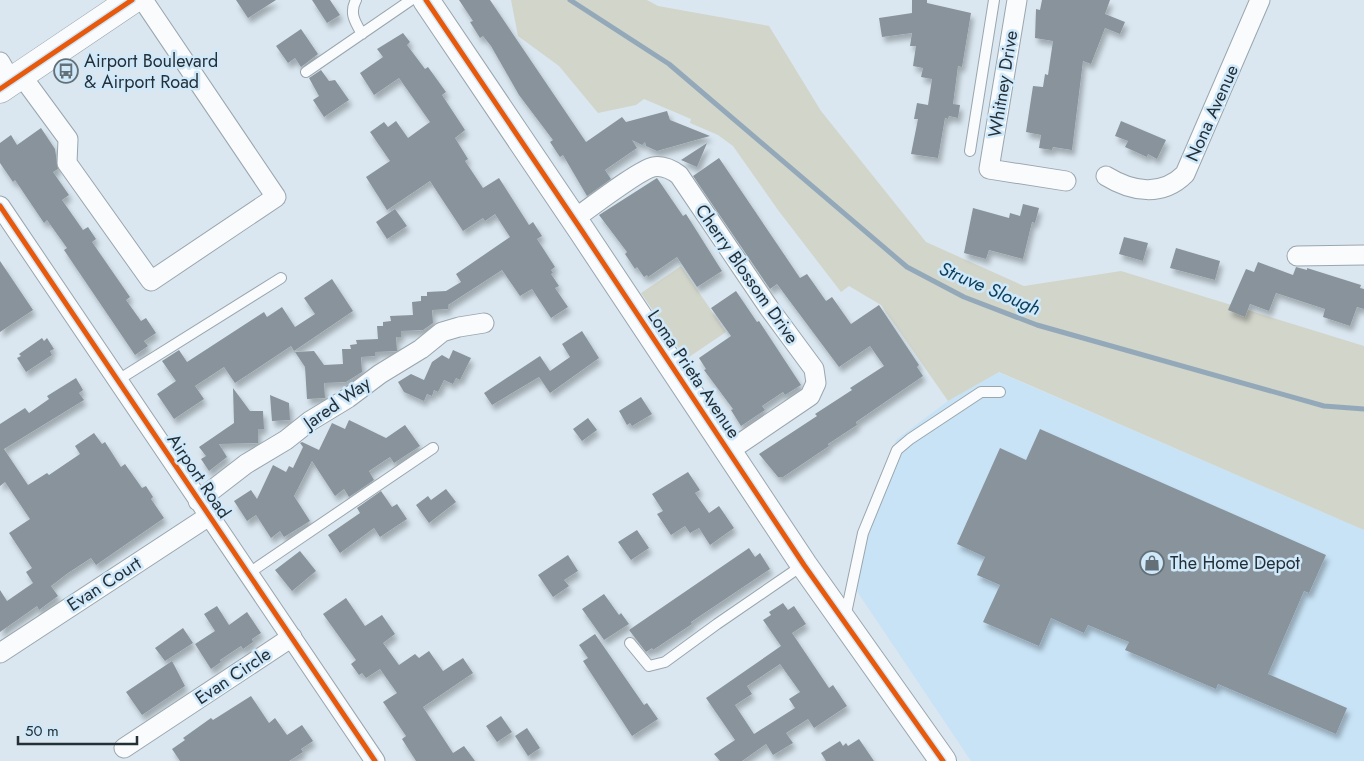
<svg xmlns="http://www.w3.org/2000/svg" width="1364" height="761" font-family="Jost,sans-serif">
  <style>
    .built { fill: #c8e3f6 }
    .green { fill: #d2d5ca }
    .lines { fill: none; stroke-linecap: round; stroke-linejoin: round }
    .stream { stroke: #93a9b9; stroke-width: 5 }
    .building { fill: #89939b; fill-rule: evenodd; filter: url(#shadow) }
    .lane-casing { stroke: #9aa6ad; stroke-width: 12 }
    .street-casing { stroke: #9aa6ad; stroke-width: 21 }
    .secondary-casing { stroke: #9aa6ad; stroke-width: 28 }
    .primary-casing { stroke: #9aa6ad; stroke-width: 29 }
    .lane { stroke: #f9fbfd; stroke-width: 10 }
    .street { stroke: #f9fbfd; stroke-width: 19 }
    .secondary { stroke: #f9fbfd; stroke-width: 26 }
    .primary { stroke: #f9fbfd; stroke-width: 28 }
    .cycleway-casing { stroke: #d0e9fa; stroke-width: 8 }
    .cycleway { stroke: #e8590c; stroke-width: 5 }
    .labels { text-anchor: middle; stroke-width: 5; stroke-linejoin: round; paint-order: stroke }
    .poi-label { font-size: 18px; fill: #243038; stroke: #d0e9fa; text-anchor: start }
    .street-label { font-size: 18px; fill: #243038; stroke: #d0e9fa }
    .water-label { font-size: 19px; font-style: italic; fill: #0a3e5a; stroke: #d0e9fa }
  </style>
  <defs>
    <filter id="shadow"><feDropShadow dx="3" dy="5.5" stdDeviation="2.5" flood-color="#0004"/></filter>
  </defs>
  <rect width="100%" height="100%" fill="#dae7f0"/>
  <!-- built -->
  <path class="built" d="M998,372l366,158v231h-393l-123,-183 48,-138 52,-39z"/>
  <!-- green -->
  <path class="green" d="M511,0h136l11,6 111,20 52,85 105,131 98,44 97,-15 243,75v184l-365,-158 -51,29 -67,-96 -32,-19 -8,6 -63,-82 -45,-64 -15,-11 -28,-12 1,-4 -47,-20 -8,6 -38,8 -39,-47 -41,-30z
    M681,266l45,66 -40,27 -45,-66z"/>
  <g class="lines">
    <!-- stream -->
    <path class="stream" d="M570,0l99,64 238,203 57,30 73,28 287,81 40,3"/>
  </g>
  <!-- building -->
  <path class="building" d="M236,0h40l-28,18z
    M312,0h18l10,15 -13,8z
    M459,0h31l96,142 36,-25 4,5 41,-11 3,9 40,16 -53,15 -11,-5 -1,-4 -3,3 -10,-5 5,8 -32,22 6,9 -24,17 -24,-41 -3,2 -10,-15 3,-2 -34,-45 -28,-49 -8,-10 -3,2 -10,-16 3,-1z
    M912,0h15v3l44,10 -9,54 -4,-1 -5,38 7,1 -2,13 -9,-2 -1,3 -3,-1 -7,40 -27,-4 7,-35h-4l3,-16 11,2 4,-26 -11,-2 2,-9 -10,-2 3,-20h-6l2,-13 -30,4 -3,-19 33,-5z
    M1042,0h68l-5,14 20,8 -5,12 -15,-6 -14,36 -8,-3 -11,89 -19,-3 -1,3 -13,-2 2,-13 -15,-3 7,-46 10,1 2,-13 3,1 5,-34 -18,-3 1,-29 4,1z
    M301,29l17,25 -17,13 -6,-9 -7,5 -12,-17z
    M403,33l7,9 -3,3 18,24 3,-2 18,25 -4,3 23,35 -10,8 13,21 -3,2 18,27 16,-10 30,47 4,-3 9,14 -5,3 18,28 -4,3 2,3 -2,1 8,12 -4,2 13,19 -17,11 -19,-29 -12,7 -18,-26 -54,35v4l-16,1 1,13 -10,7 -22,1v6h-5l1,14 -22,1v4l-14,1 1,15 -16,10 -22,1 1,15 -18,1 -2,-32 -10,-15 19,-1 10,14 19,-1 -1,-15h9l-1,-4 7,-1 -1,-4 22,-1 -1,-13h6v-4l8,-1 -1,-5 23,-1 -1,-13 9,-1v-5h6v-4l19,-1 15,-9 -5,-8 54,-37 -15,-23 -10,7 -2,-3 -20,13 -33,-50 -43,29 -21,-33 24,-16 -20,-29 14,-10 4,5 8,-6 12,17 22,-16 -31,-44 -25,17 -14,-22 23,-16 -6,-8z
    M321,70l8,11 6,-1 14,20 -25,17 -11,-17 6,-4 -10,-18z
    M1121,121l45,19 -9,19 -9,-5 -1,3 -22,-10 3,-6 -13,-5z
    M41,128l14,21 3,20 -5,3 16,23 -7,5 21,30 5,-3 8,12 -4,3 38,55 -4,3 15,21 5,-3 10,15 -12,8 4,5 -13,9 -71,-105 3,-2 -20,-28 -3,3 -29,-43 -2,2 -13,-19v-20l11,-8 6,10z
    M707,143l-10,24 -16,-7z
    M719,158l81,120 7,-4 19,27 6,-4 19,27 28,-19 40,60 -2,2 6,9 -67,46 1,3 -29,19 1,2 -46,31h-5l-19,-23 58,-38 -2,-2 37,-24 -2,-2 34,-22 -14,-20 -31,21 -62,-83 -7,5 -77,-113z
    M657,178l26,38 3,-2 36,57 -25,16 -20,-30 -29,20 -1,-2 -3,2 -7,-10 -2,2 -10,-15 2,-2 -28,-37z
    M1023,204l16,4 -4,15 -3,-1 -9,37 -34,-9 -3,9 -22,-6 9,-45 36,10 1,-5 10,3z
    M395,209l12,17 -20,13 -11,-17z
    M1124,237l24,6 -5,18 -24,-7z
    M1176,248l44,13 -5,19 -45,-12z
    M0,261l33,49 -33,22z
    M1258,262l35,13 3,-8 11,3v-2l54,17 -1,3 4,1v20l-7,-2 -7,19 -27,-9 2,-8 -49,-16 -7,18 -19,-7 -5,13 -17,-7 18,-41 8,3z
    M332,279l21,32 -59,40 -3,-5 -56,37 -11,-16 -29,19 9,13 -30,20 -17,-25 19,-13 -14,-20 17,-11 8,12 77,-50 3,5 15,-10 13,20 20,-13 -11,-16z
    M736,291l21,31 2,-1 42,64 -16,10 -2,-3 -21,14 3,4 -24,16 -10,-16 2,-1 -29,-39 2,-1 -7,-11 32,-22 -20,-28z
    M582,331l17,27 -49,35 -11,-16 -47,28 -8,-12 56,-37 10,15 20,-14 -8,-13z
    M42,338l2,3 3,-3 7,11 -4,2 2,4 -26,17 -9,-14 4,-2 -2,-2z
    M453,350l18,8 -11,22 -4,-2 -3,6 -9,-4 -6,12 -4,-2 -2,6 -5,-2 -3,7 -20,-9 -6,-10 13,-8 13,6 8,-18 10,-7 7,4z
    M76,378l7,12 -4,3 5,7 -80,49 24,36 19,-12 2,2 31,-21 -5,-8 19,-13 8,11 3,-2 16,25 4,-3 17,24 4,-2 7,11 -2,2 13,19 -68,47 -5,-7 -23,15 -17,13 7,10 -19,14 -2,-4 -37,26v-42l7,11 26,-18 -7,-11 6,-4 -23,-35 21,-14 -25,-37 -5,4v-62l25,-16 4,5 20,-14 -2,-3z
    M233,388l17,23h13l1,18h-6v14l-39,1 8,13 -18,14 -8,-12 5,-3 -7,-9 35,-24z
    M270,395l19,8 1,17 -18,1z
    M641,397l11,17 -20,12 -2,-3 -3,2 -8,-14z
    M588,418l9,12 -15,11 -9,-12z
    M349,420l37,18 19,-13 15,21 -26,17 -4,-6 -21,14 5,9 -25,17 -5,-8 -9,7 -23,-35 -18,35 16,25 -26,16 -4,-6 -9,7 -15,-23 -9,6 -13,-20 17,-11 6,9 16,-34 13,7 3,-6 4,2 10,-21 -3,-4 2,-1 17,8 13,-27 13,6z
    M1040,429l286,126 -17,38 -5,-2 -36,83 79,34 -11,26 -118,-50 -2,5 -91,-39 4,-8 -41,-17 -4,8 -33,-15 -12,28 -56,-24 17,-37 -23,-10 8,-18 -28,-13 43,-96 26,12z
    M688,472l12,18 -5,3 14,20 10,-7 15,22 -24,17 -11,-17 -9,5 -5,-7 -14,9 -14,-21 6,-3 -11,-17z
    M446,489l10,13 -27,21 -13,-18 12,-9 3,4z
    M381,491l11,16 5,-3 10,15 -27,18 -6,-9 -34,25 -12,-18 32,-22 -3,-5z
    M637,530l12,18 -18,12 -13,-18z
    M749,548l6,9 5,-4 10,16 -79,53 1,2 -39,26 -1,-2 -6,4 -17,-22z
    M300,551l16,20 -24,20 -17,-21z
    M568,555l10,16 -14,9 5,6 -16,11 -15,-22z
    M604,594l15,21 2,-2 8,11 -25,16 -22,-31z
    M346,598l19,28 17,-11 13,19 -12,9 16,22 16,-11 4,4 10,-7 14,20 20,-13 10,15 -50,34 30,46 11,-7 11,15h-59l-14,-22 4,-3 -23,-34 14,-9 -17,-24 -14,9 -4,-5 -3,2 -8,-11 5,-4 -33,-46z
    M783,603l5,7 6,-4 12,18 -14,9 37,55 4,-3 14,21 -33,22 -6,-9 -22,14 7,10 -20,12 -7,-11 -24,17h-22l-6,-7 21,-14 -29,-42 75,-52 -18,-26 8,-5 -2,-3zM780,664l20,28 -11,7 6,9 -41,26 -19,-29 17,-11 -5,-8z
    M217,606l12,19 18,-13 14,21 -9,6 1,3 -10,7 -2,-3 -21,14 1,2 -10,7 -16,-25 20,-13 -11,-17z
    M183,628l10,15 -28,18 -10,-13z
    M595,634l49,71 3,-2 11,16 -26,17 -49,-75 5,-3 -9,-13z
    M172,661l13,25 -43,29 -16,-23z
    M251,696l18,27 6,-5 12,17 15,-10 11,16 -12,8 2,3 -14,9h-109l-8,-12 13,-9 -2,-2 28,-20 2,2z
    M501,716l11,16 -15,10 -11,-16z
    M527,728l13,20 -12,8 -13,-20z
    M859,739l15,22h-48l-5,-8 19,-12 3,5 3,-3 2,3z"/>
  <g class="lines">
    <!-- lane casing -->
    <g class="lane-casing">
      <path id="lane" d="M356,0c-7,13 -1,22 6,34
        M306,72l105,-72
        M970,151l24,-151
        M118,380l163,-102
        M249,573l184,-125
        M845,618l18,-85 34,-83 13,-11 71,-47h19
        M630,643l19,23 16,-4 52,-38 86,-59"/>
    </g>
    <!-- street casing -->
    <g class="street-casing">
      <path id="street" d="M1017,0l-28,169 77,12
        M0,62l11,19
        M21,75l47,64 -1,24 84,118 125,-84 -133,-197
        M1106,176c26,16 56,21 79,-2l75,-174
        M0,206l375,555
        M574,219c16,-11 65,-49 79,-52 10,-2 18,2 26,8l90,133 45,61 2,14 -6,13 -81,55
        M1297,256l67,-1
        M198,501l48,-37 40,-24 24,-19 38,-23 32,-24 41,-25 21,-17 17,-5 25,-4
        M0,653l209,-137
        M124,748l168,-111"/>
    </g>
    <!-- secondary casing -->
    <g class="secondary-casing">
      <path id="secondary" d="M426,0l156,231 222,334 139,196"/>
    </g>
    <!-- primary casing -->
    <g class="primary-casing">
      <path id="primary" d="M0,89l132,-89"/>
    </g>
    <!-- lane -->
    <use href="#lane" class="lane"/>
    <!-- street -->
    <use href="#street" class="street"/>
    <!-- secondary -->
    <use href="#secondary" class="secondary"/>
    <!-- primary -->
    <use href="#primary" class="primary"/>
    <!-- cycleway casing -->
    <g class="cycleway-casing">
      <path id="cycleway" d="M426,0l156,231 222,334 139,196
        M0,89l132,-89
        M0,206l375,555"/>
    </g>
    <!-- cycleway -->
    <use href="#cycleway" class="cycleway"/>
  </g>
  <!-- icons -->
  <defs>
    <g id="bus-ring" transform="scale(1.25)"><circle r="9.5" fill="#d0e9fa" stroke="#647078" stroke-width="1.5"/><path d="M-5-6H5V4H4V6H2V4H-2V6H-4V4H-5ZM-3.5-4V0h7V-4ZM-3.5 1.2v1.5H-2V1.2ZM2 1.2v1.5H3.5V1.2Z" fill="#647078"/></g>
    <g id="shop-ring" transform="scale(1.25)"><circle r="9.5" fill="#d0e9fa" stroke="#647078" stroke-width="1.5"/><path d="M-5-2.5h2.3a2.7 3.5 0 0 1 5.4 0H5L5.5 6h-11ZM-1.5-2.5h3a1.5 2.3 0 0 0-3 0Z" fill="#647078"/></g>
  </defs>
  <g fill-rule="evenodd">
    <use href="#bus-ring" x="66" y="71"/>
    <use href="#shop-ring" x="1152" y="563"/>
  </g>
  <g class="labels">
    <!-- poi labels -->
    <g class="poi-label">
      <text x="84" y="67">Airport Boulevard<tspan x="84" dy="21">&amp; Airport Road</tspan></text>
      <text x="1170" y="569">The Home Depot</text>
    </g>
    <!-- street labels -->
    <g class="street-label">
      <text transform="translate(1003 84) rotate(-81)" y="6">Whitney Drive</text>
      <text transform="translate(1212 113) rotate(-66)" y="6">Nona Avenue</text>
      <text transform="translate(747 274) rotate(55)" y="6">Cherry Blossom Drive</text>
      <text transform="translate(694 374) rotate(56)" y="6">Loma Prieta Avenue</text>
      <text transform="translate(337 403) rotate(-35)" y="6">Jared Way</text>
      <text transform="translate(199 476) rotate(56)" y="6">Airport Road</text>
      <text transform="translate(104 584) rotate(-33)" y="6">Evan Court</text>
      <text transform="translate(233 676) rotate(-34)" y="6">Evan Circle</text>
    </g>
    <!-- water labels -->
    <g class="water-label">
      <text transform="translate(990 288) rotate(23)" y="7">Struve Slough</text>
    </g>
  </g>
  <!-- scale -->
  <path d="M18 736v8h119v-8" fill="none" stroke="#243038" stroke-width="2.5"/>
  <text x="25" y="736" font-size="15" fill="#243038" stroke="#d0e9fa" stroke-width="4" paint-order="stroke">50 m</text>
</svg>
